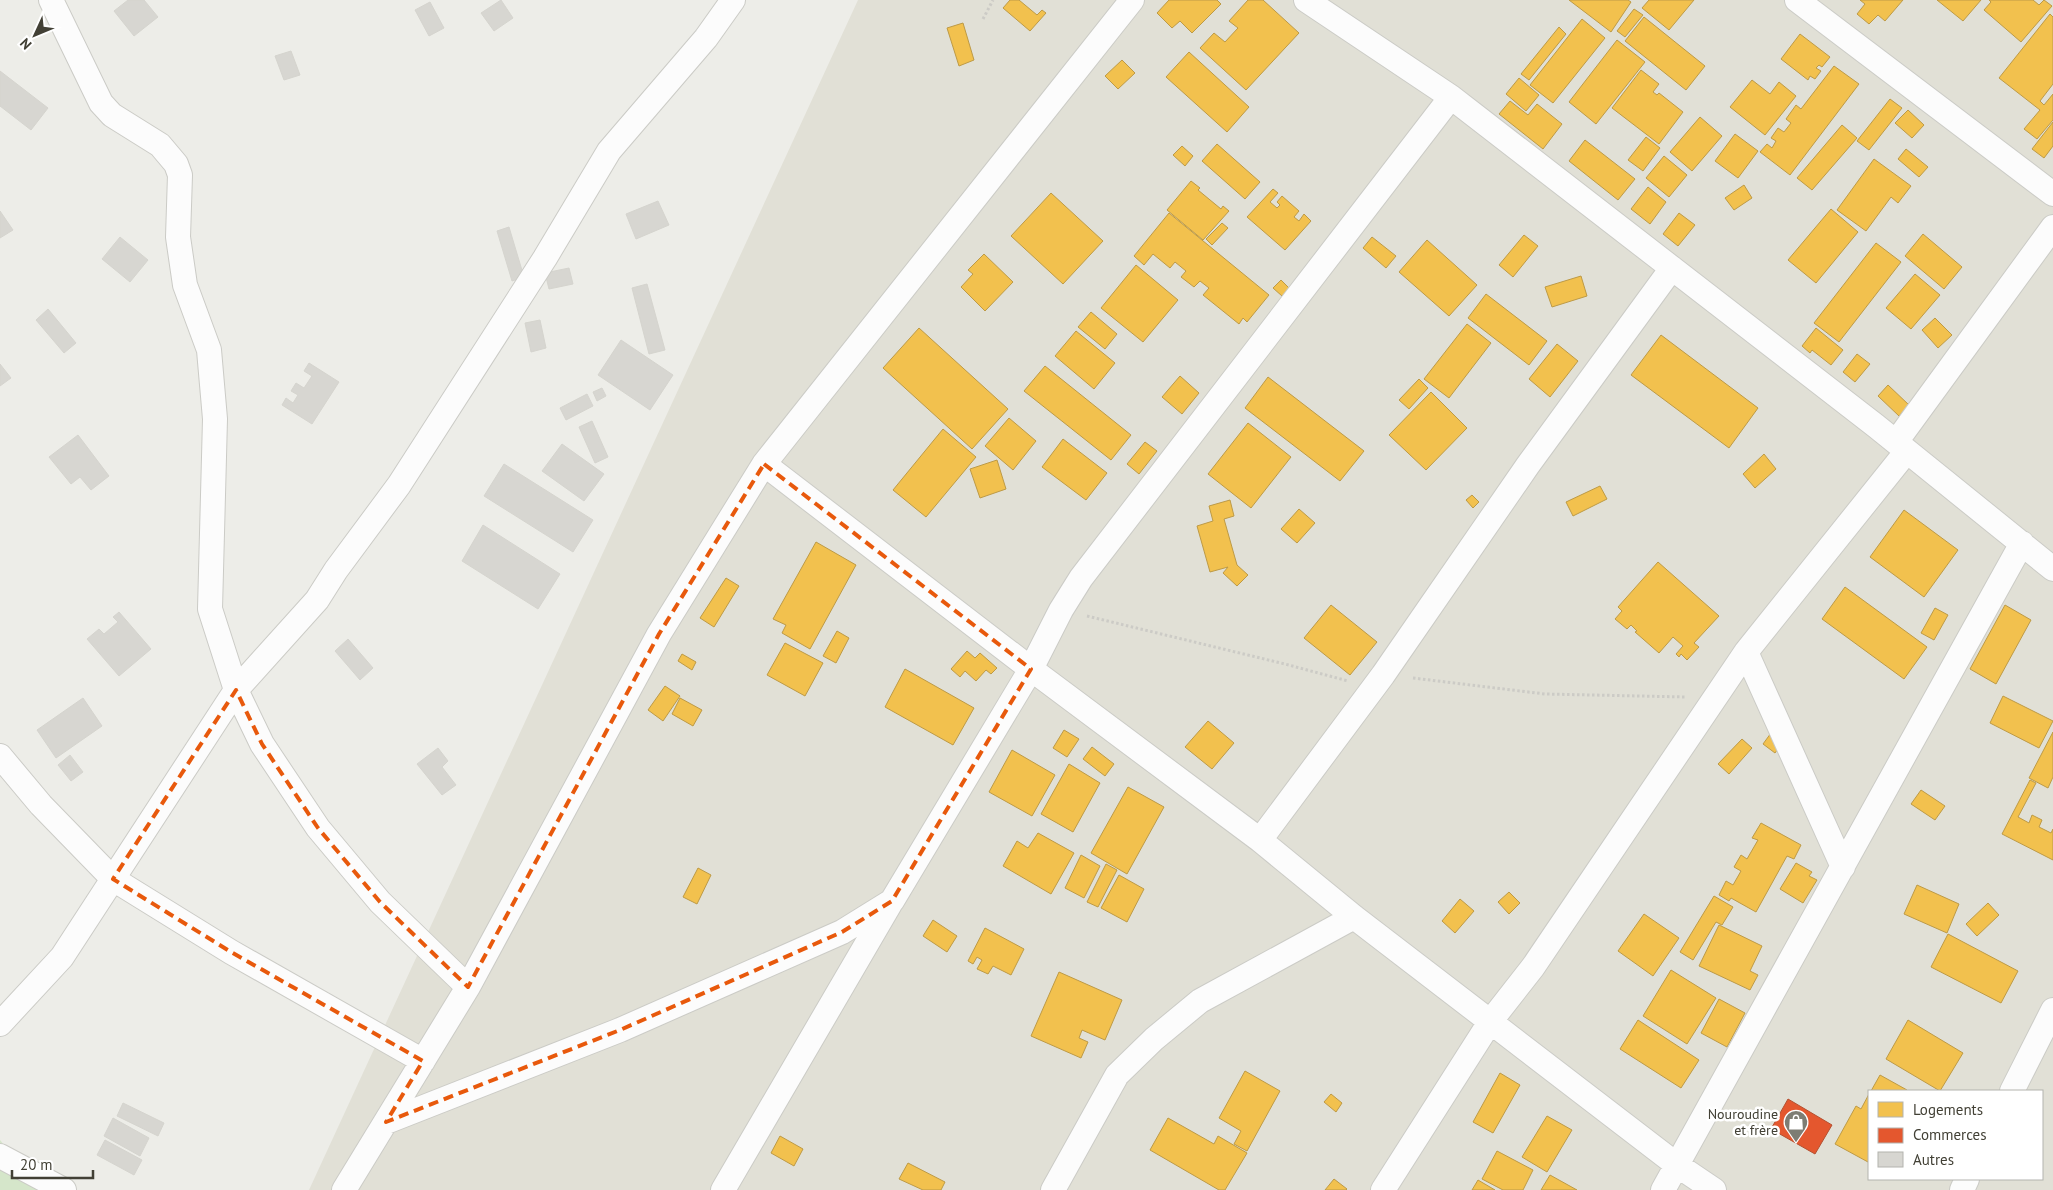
<svg xmlns="http://www.w3.org/2000/svg" width="2053" height="1190" font-family="'PT Sans',sans-serif">
  <style>
    .residential { fill: #e1e0d6; fill-rule: evenodd }
    .green { fill: #d5e6ca }
    .homes { fill: #f2c14e; stroke: #bd9a46 }
    .shops { fill: #e4572e; stroke: #b35030 }
    .building { fill: #d7d6d1; stroke: #d5d4ce }
    .lines { fill: none; stroke-linecap: round; stroke-linejoin: round }
    .minor-casing { stroke: #cbcbc6; stroke-width: 26 }
    .path { stroke: #cccbc6; stroke-width: 3; stroke-dasharray: 2.5 2.5; stroke-linecap: butt }
    .minor { stroke: #fcfcfc; stroke-width: 24 }
    .marked { fill: none; stroke: #e8590c; stroke-width: 4; stroke-dasharray: 10 6; stroke-linejoin: round }
    .labels { text-anchor: middle; stroke-width: 5; stroke-linejoin: round; paint-order: stroke }
    .poi-label { font-size: 14px; fill: #424035; stroke: #fff; text-anchor: end }
  </style>
  <rect width="100%" height="100%" fill="#edede8"/>
  <!-- residential -->
  <path class="residential" d="M858,0h1195v1190h-1744zM1869,1091h173v88h-173z"/>
  <!-- green -->
  <path class="green" d="M0,1140l40,50h-40z"/>
  <!-- homes -->
  <path class="homes" d="M1010,0h9l18,15 5,-5 4,3 -16,18 -27,-23z
    M1169,0h48l4,4 -29,29 -12,-12 -8,7 -15,-15z
    M1248,0h15l36,33 -53,57 -46,-42 14,-15 11,9 13,-14 -9,-7z
    M1569,0h59l3,2 -20,30z
    M1649,0h45l-25,30 -27,-22z
    M1860,0h43l-18,21 -7,-6 -9,9 -12,-10 8,-10z
    M1937,0h44l-18,21z
    M1989,0h44l6,5 5,-5 8,6 -31,36 -37,-32 7,-8z
    M1634,9l9,6 -18,22 -8,-6z
    M2050,14l3,3v67l-13,17 4,4 9,-11v26l-16,19 -13,-10 16,-19 -41,-32z
    M1644,17l61,49 -19,24 -61,-49z
    M1582,19l23,19 -52,65 -23,-18z
    M963,23l11,37 -15,6 -12,-38z
    M1559,27l7,7 -37,46 -8,-6z
    M1800,34l30,23 -8,10 -3,-2 -3,3 5,3 -6,8 -5,-3 -2,4 -27,-21z
    M1617,40l28,22 -49,62 -27,-22z
    M1189,52l60,55 -22,25 -61,-55z
    M1122,60l13,13 -17,16 -13,-13z
    M1834,66l25,18 -69,91 -30,-23 7,-8 5,4 4,-7 -5,-3 7,-10 6,4 7,-9 -5,-4 10,-14 5,4z
    M1641,70l18,14 -6,8 4,3 2,-2 24,19 -24,32 -47,-36z
    M1519,78l20,17 -13,16 -20,-17z
    M1752,80l18,14 9,-12 17,14 -31,39 -35,-28z
    M1890,99l12,9 -33,42 -12,-9z
    M1510,101l18,14 9,-11 25,20 -19,25 -44,-35z
    M1908,110l16,15 -12,13 -17,-15z
    M1700,117l22,19 -30,35 -22,-19z
    M2053,122v24l-9,12 -12,-9z
    M1842,125l15,13 -45,52 -15,-12z
    M1735,134l23,17 -20,27 -23,-17z
    M1646,137l14,11 -17,23 -15,-11z
    M1585,140l50,39 -17,21 -49,-39z
    M1217,144l43,38 -15,17 -43,-38z
    M1182,146l11,10 -8,10 -12,-11z
    M1906,149l22,18 -9,10 -21,-18z
    M1664,156l23,19 -18,22 -23,-19z
    M1874,159l37,27 -13,17 -7,-6 -25,34 -29,-21z
    M1191,181l9,7 -2,2 23,19 2,-3 6,5 -26,29 -36,-30z
    M1744,185l8,13 -18,12 -9,-12z
    M1648,187l18,15 -16,22 -19,-15z
    M1273,189l5,4 -8,9 7,6 3,-3 -3,-3 5,-6 17,15 -5,6 5,4 5,-7 7,7 -26,29 -38,-33z
    M1051,193l52,48 -40,43 -52,-48z
    M1831,209l27,23 -42,51 -28,-23z
    M1169,213l100,82 -22,27 -4,-4 -4,6 -36,-29 6,-7 -9,-7 -6,6 -13,-10 5,-6 -11,-9 -5,6 -17,-14 -9,11 -10,-9z
    M1679,213l16,12 -17,21 -15,-12z
    M1222,223l6,5 -16,17 -6,-6z
    M1923,234l39,33 -18,22 -39,-33z
    M1524,235l14,11 -25,31 -14,-12z
    M1372,237l24,19 -10,12 -23,-20z
    M1427,240l50,45 -28,31 -50,-44z
    M1876,243l25,19 -62,80 -25,-19z
    M984,254l29,28 -28,29 -24,-24 12,-13 -5,-4z
    M1136,265l42,35 -35,42 -42,-34z
    M1915,274l25,21 -29,34 -25,-21z
    M1581,276l6,20 -35,11 -7,-20z
    M1281,280l9,9 -8,7 -9,-8z
    M1486,294l61,47 -18,24 -61,-47z
    M1091,312l26,22 -12,15 -27,-22z
    M1935,318l17,17 -14,13 -16,-18z
    M1467,324l24,19 -42,55 -25,-19z
    M919,328l89,81 -36,40 -89,-81z
    M1816,328l27,22 -12,15 -19,-15 -2,3 -8,-7z
    M1076,331l39,32 -21,26 -39,-33z
    M1661,335l97,73 -29,40 -98,-73z
    M1557,344l21,17 -28,36 -21,-18z
    M1857,354l13,10 -15,18 -12,-10z
    M1045,366l86,69 -20,25 -87,-69z
    M1180,376l19,17 -17,21 -20,-17z
    M1268,377l96,74 -24,30 -95,-73z
    M1419,379l9,9 -19,21 -10,-9z
    M1888,385l21,20 -10,11 -21,-20z
    M1431,392l36,36 -41,42 -37,-35z
    M1009,418l27,23 -23,29 -28,-24z
    M1248,423l43,34 -40,51 -43,-34z
    M943,429l33,28 -50,60 -33,-27z
    M1063,439l44,34 -21,27 -44,-33z
    M1145,442l12,9 -18,23 -12,-10z
    M1764,454l12,15 -21,19 -12,-14z
    M997,460l9,29 -26,9 -10,-29z
    M1600,486l7,13 -34,17 -7,-14z
    M1472,495l7,7 -6,6 -7,-8z
    M1230,500l4,16 -10,3 13,46 11,10 -11,11 -14,-13 5,-6 -18,5 -13,-46 16,-5 -4,-15z
    M1299,509l16,14 -18,20 -16,-14z
    M1904,510l54,40 -34,47 -54,-40z
    M816,542l40,23 -46,84 -28,-16 4,-8 -13,-6z
    M1658,562l61,54 -25,27 5,4 -12,13 -6,-6 -2,3 -3,-3 7,-8 -10,-9 -14,16 -24,-21 2,-1 -6,-6 -4,4 -12,-10 7,-8 -4,-4z
    M726,578l13,8 -25,41 -14,-9z
    M1845,587l82,60 -23,32 -82,-60z
    M1331,605l46,37 -27,33 -46,-37z
    M2005,605l26,15 -35,64 -26,-15z
    M1935,608l13,7 -14,25 -13,-7z
    M837,631l12,7 -13,25 -13,-7z
    M785,643l38,20 -18,33 -38,-21z
    M967,651l8,7 5,-5 17,15 -6,6 -5,-4 -10,11 -11,-10 -5,6 -9,-8z
    M682,654l14,8 -4,8 -14,-9z
    M905,669l69,39 -21,37 -68,-38z
    M665,686l15,10 -17,25 -15,-11z
    M2003,696l50,25 -14,27 -49,-25z
    M680,698l22,12 -9,16 -21,-12z
    M1208,721l26,22 -22,26 -27,-22z
    M1064,730l15,9 -12,18 -14,-9z
    M2053,732v45l-5,11 -19,-10z
    M1771,733l12,9 -8,11 -12,-9z
    M1742,739l10,9 -23,26 -11,-10z
    M1092,747l22,17 -9,12 -22,-17z
    M1012,750l43,25 -23,41 -43,-24z
    M1069,764l31,19 -27,49 -32,-18z
    M2030,780l6,3 -18,34 11,6 3,-8 10,5 -3,7 12,6 2,-4v31l-51,-26z
    M1128,787l36,20 -37,67 -36,-21z
    M1921,790l24,16 -10,14 -24,-16z
    M1761,823l40,22 -7,14 -7,-3 -31,56 -25,-14 -2,3 -10,-6 7,-14 7,4 8,-14 -7,-4 7,-12 6,4 11,-19 -6,-2z
    M1038,833l36,20 -23,41 -48,-28 14,-25 11,7z
    M1081,855l19,11 -16,32 -19,-10z
    M1796,863l16,9 -3,4 8,4 -14,23 -23,-14z
    M1106,864l11,6 -19,37 -11,-5z
    M698,868l13,7 -14,29 -14,-7z
    M1119,875l25,14 -17,33 -26,-14z
    M1917,885l42,19 -12,29 -43,-19z
    M1509,892l11,11 -11,11 -11,-12z
    M1714,896l19,11 -11,18 -6,-3 -23,38 -13,-8z
    M1460,899l14,12 -19,22 -13,-12z
    M1988,903l11,12 -22,21 -11,-12z
    M1644,914l35,24 -26,38 -35,-25z
    M933,920l24,16 -10,16 -24,-16z
    M1719,925l43,21 -12,25 8,4 -8,15 -51,-24z
    M985,928l39,21 -13,26 -18,-9 -5,8 -11,-5 5,-9 -5,-3 -4,7 -5,-3z
    M1948,934l70,37 -17,32 -70,-36z
    M1671,970l45,28 -29,46 -44,-28z
    M1059,972l63,28 -17,40 -23,-10 -3,8 9,4 -7,16 -50,-22z
    M1719,999l26,14 -18,34 -26,-14z
    M1638,1020l61,40 -18,28 -61,-39z
    M1908,1020l55,33 -23,38 -54,-32z
    M1245,1071l35,20 -33,60 -13,-7 7,-13 -22,-13z
    M1500,1073l20,12 -27,48 -20,-11z
    M1880,1075l27,15 -1,1h-35z
    M1331,1094l11,9 -6,9 -12,-10z
    M1869,1094v66l-1,2 -33,-18 21,-38 5,3z
    M1547,1116l25,14 -25,42 -25,-15z
    M1168,1118l46,26 4,-8 29,17 -22,37h-6l-69,-40z
    M780,1136l23,13 -9,17 -23,-13z
    M1497,1151l36,19 -10,20h-20l-21,-11z
    M908,1163l37,19 -4,8h-18l-24,-11z
    M1550,1175l27,15h-36z
    M1334,1179l13,10 -1,1h-21z
    M1478,1180l17,10h-23z"/>
  <!-- shops -->
  <path class="shops" d="M1788,1099l44,26 -17,29 -44,-25z"/>
  <!-- building -->
  <path class="building" d="M128,0h16l14,17 -24,19 -20,-25z
    M501,0l12,18 -19,13 -13,-18z
    M430,2l14,26 -15,8 -14,-26z
    M291,51l9,24 -16,5 -9,-24z
    M0,71l48,37 -17,22 -31,-24z
    M658,201l11,24 -33,14 -10,-25z
    M0,211l13,19 -13,8z
    M509,227l15,50 -12,4 -15,-50z
    M120,237l28,23 -18,22 -28,-23z
    M569,268l4,16 -24,5 -4,-16z
    M647,284l18,66 -16,4 -17,-66z
    M48,309l28,34 -12,10 -28,-33z
    M540,320l6,28 -15,4 -6,-29z
    M621,340l52,35 -23,35 -52,-35z
    M309,363l30,19 -27,42 -30,-19 4,-7 7,5 5,-8 -7,-4 5,-8 8,5 8,-12 -8,-5z
    M0,364l11,14 -11,8z
    M602,388l4,8 -9,5 -4,-9z
    M587,394l6,12 -27,14 -6,-12z
    M592,421l16,36 -13,6 -16,-36z
    M78,435l31,41 -18,14 -11,-13 -9,7 -22,-27z
    M562,444l42,30 -20,27 -42,-30z
    M504,464l89,56 -20,32 -89,-56z
    M483,525l77,49 -22,35 -76,-48z
    M119,612l32,37 -32,27 -32,-37 12,-10 5,5 14,-12 -5,-5z
    M348,639l25,29 -13,12 -25,-29z
    M83,698l19,28 -46,32 -19,-28z
    M438,748l10,13 -6,6 14,18 -14,10 -25,-31z
    M70,755l13,17 -12,9 -13,-16z
    M123,1103l41,20 -6,13 -41,-20z
    M113,1118l36,20 -9,18 -36,-20z
    M105,1140l37,20 -8,15 -37,-20z"/>
  <g class="lines">
    <!-- minor casing -->
    <g class="minor-casing">
      <path id="minor" d="M51,0l50,103 11,12 48,30 16,19 4,11 -2,62 7,48 24,65 6,69 -5,190 26,81 26,54 56,84 62,74 88,85
        M1306,0l145,97 425,329 177,143
        M1797,0l256,194
        M1896,442l157,-215
        M764,464l267,205 229,171 94,77 323,248 37,25
        M1746,652l97,215
        M0,756l41,49 72,74 118,73 192,109
        M1260,840l123,-165 145,-210 144,-197
        M0,1024l62,-67 174,-267 81,-90 19,-30 63,-85 146,-227 64,-107 97,-113 27,-38
        M2012,1091l41,-81
        M386,1122l234,-92 222,-98 50,-31 139,-232 30,-59 20,-32 370,-481
        M0,1156l64,34
        M344,1190l124,-203 191,-353 105,-170 368,-464
        M723,1190l167,-286
        M1053,1190l64,-115 37,-36 46,-38 154,-84
        M1383,1190l107,-168 43,-55 213,-315 161,-201
        M1663,1190l359,-647
        M1962,1190l5,-11"/>
    </g>
    <!-- path -->
    <path class="path" d="M983,19l10,-19
      M1087,616l198,48 63,17
      M1413,678l132,16 141,3"/>
    <!-- minor -->
    <use href="#minor" class="minor"/>
  </g>
  <!-- marked area -->
  <path class="marked" d="M764,464l267,205 -139,232 -50,31 -222,98 -234,92 37,-61 -192,-109 -118,-73 123,-189 26,54 56,84 62,74 88,85 191,-353z"/>
  <!-- icons -->
  <defs>
    <g id="shop-pin" transform="scale(1.25)"><path d="M0 17L-7.5 6A9.5 9.5 0 1 1 7.5 6Z" fill="#7e7d74" stroke="#fff"/><path d="M-5-2.5h2.3a2.7 3.5 0 0 1 5.4 0H5L5.5 6h-11ZM-1.5-2.5h3a1.5 2.3 0 0 0-3 0Z" fill="#fff"/></g>
  </defs>
  <g fill-rule="evenodd">
    <use href="#shop-pin" x="1796" y="1122"/>
  </g>
  <g class="labels">
    <!-- poi labels -->
    <g class="poi-label">
      <text x="1778" y="1119">Nouroudine<tspan x="1778" dy="16">et frère</tspan></text>
    </g>
  </g>
  <!-- legend -->
  <rect x="1868" y="1090" width="175" height="90" fill="#ffffff" stroke="#b3b3ae"/>
  <rect x="1878" y="1102" width="25" height="15" fill="#f2c14e" stroke="#b3b3ae"/>
  <text x="1913" y="1115" font-size="15" fill="#424035">Logements</text>
  <rect x="1878" y="1128" width="25" height="15" fill="#e4572e" stroke="#b3b3ae"/>
  <text x="1913" y="1140" font-size="15" fill="#424035">Commerces</text>
  <rect x="1878" y="1152" width="25" height="15" fill="#d7d6d1" stroke="#b3b3ae"/>
  <text x="1913" y="1165" font-size="15" fill="#424035">Autres</text>
  <!-- north arrow -->
  <g transform="translate(35 35) rotate(226)" stroke="#ffffff" stroke-width="4" paint-order="stroke">
  <path d="M0-4L9 19L0 12L-9 19Z" fill="#424035"/>
  <text y="-8" font-size="14" font-weight="bold" text-anchor="middle" fill="#424035">N</text>
  </g>
  <!-- scale -->
  <path d="M12 1170v8h81v-8" fill="none" stroke="#424035" stroke-width="2.5"/>
  <text x="20" y="1170" font-size="15" fill="#424035" stroke="#ffffff" stroke-width="4" paint-order="stroke">20 m</text>
</svg>
